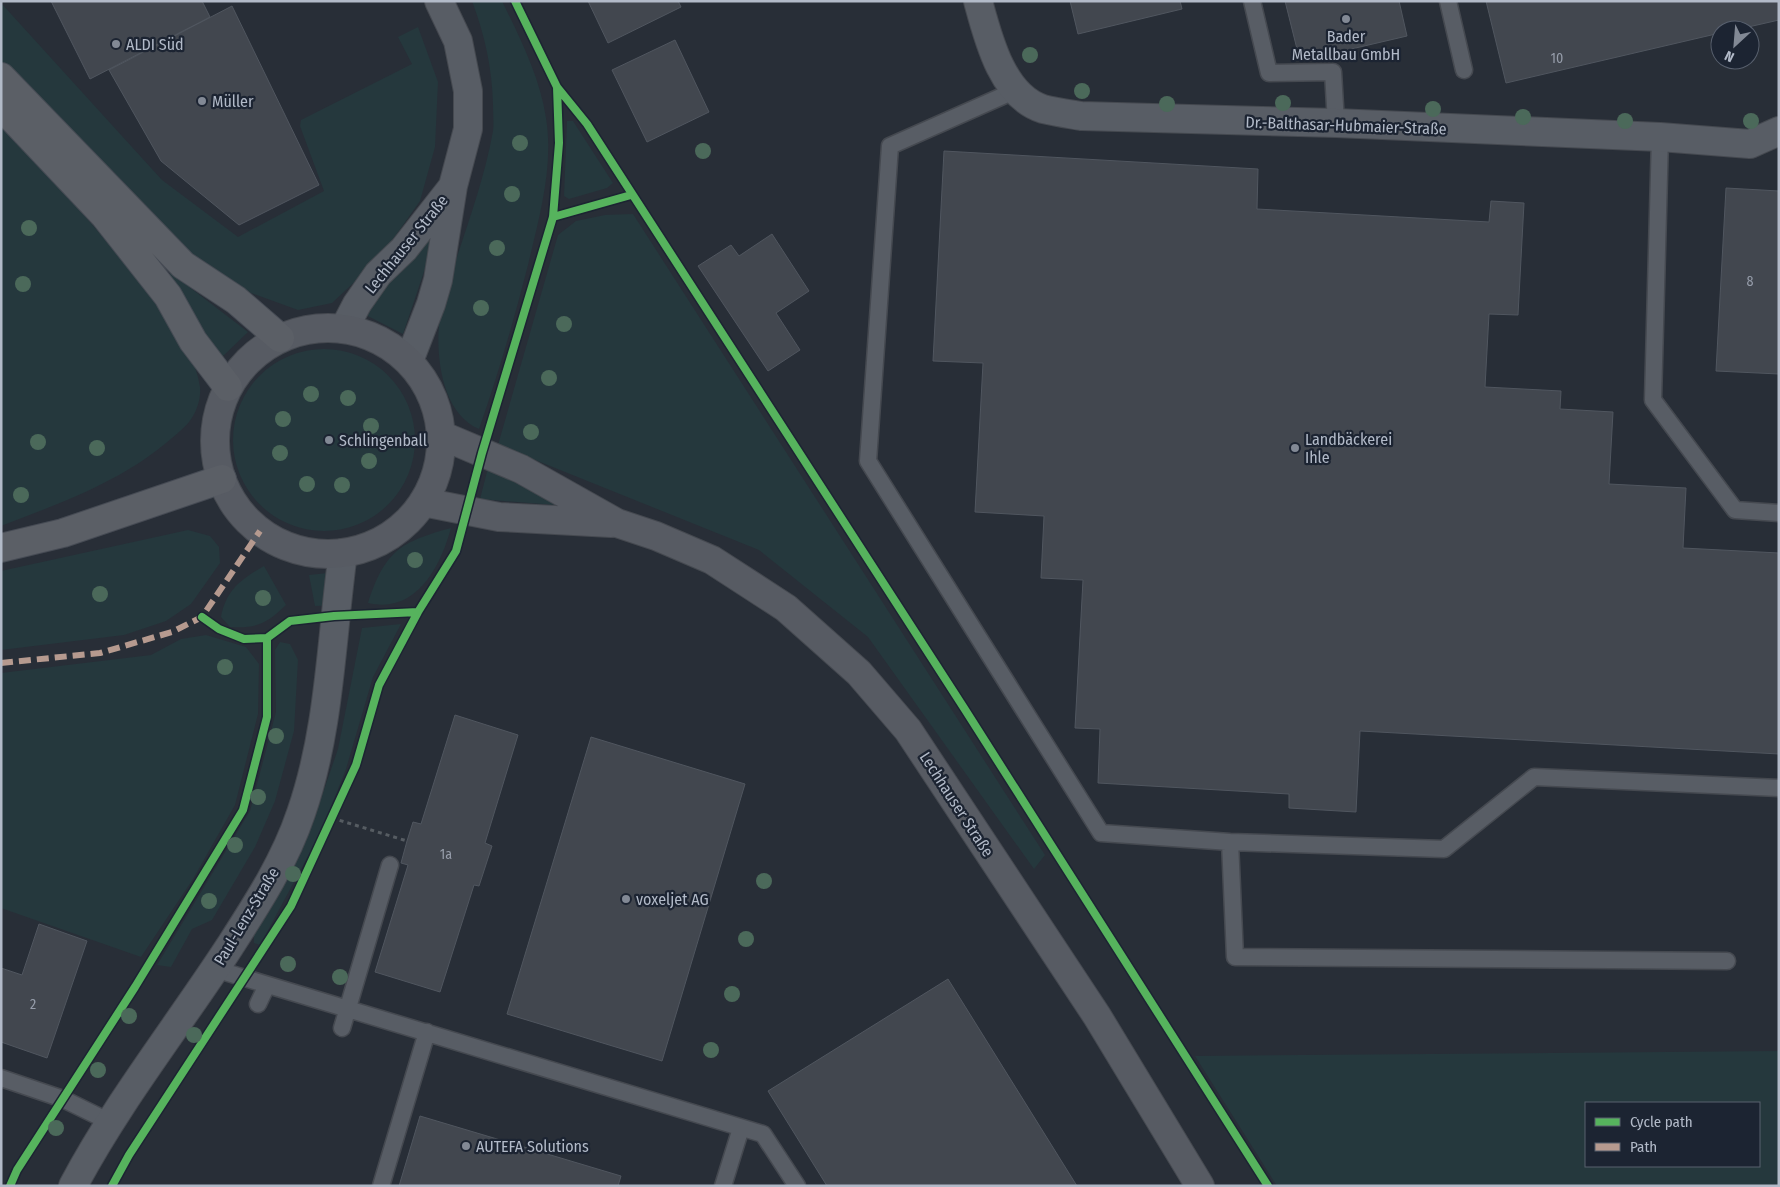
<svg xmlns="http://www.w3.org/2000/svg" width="1780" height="1187" font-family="'Fira Sans Condensed',sans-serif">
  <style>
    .green { fill: #25383d; fill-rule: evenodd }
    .building { fill: #42474f; stroke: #50565f }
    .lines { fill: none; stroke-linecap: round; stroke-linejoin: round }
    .service-casing { stroke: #454950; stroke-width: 19 }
    .minor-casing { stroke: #454950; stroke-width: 30 }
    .secondary-casing { stroke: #454950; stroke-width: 30 }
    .primary-casing { stroke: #464b54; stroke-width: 30 }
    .path { stroke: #565c62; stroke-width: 3; stroke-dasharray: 4 4; stroke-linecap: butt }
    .service { stroke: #585d65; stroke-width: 16 }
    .minor { stroke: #585d65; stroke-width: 28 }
    .secondary { stroke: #575b63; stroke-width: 28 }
    .primary { stroke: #5b5f66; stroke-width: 28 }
    .quiet { stroke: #b69a8f; stroke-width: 6; stroke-dasharray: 12 6; stroke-linecap: butt }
    .cycleway-casing { stroke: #1c2432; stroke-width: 11 }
    .cycleway { stroke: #56b35d; stroke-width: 8 }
    .tree { fill: #4b695a }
    .poi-dot { fill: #828995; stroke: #1c2432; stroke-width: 2 }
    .labels { text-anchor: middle; stroke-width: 4.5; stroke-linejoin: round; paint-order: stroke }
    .number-label { font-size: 14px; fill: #969daa }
    .poi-label { font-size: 16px; fill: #b2bac8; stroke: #1c2432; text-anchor: start }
    .street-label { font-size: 16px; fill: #b2bac8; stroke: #1c2432 }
  </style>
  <rect width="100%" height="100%" fill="#282e37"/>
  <!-- green -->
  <path class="green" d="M472,1h30c18,37 38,76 44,117 8,49 -7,100 -18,147 -14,55 -30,110 -49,164 -36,-15 -43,-69 -40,-104 3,-20 10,-42 16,-62 14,-43 30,-87 38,-132 1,-8 0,-18 0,-26 -1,-37 -8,-69 -21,-104z
    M1,3l161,177 76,57 86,-46 -24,-65 1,-6 111,-56 -14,-27 20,-10 20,55 -3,65 -15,54 -41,58 -47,44 -34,7 -47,-17 -67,-45 -183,-183z
    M567,121h6l40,62 -6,5 -38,11 -5,-3z
    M1,126c56,58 110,116 157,181 17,24 38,50 42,80 1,9 -2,21 -7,29 -4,8 -14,16 -21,22 -49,43 -111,65 -171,88z
    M633,214l412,641 -11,14 -166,-232 -109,-87 -261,-105 60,-210 18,-14 29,-6z
    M431,230l6,3 -34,101 -39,-20z
    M171,273l77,59 -26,25 -56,-79z
    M233 440a91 91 0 1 1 182 0a91 91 0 1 1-182 0Z
    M488,468l72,35 -5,2 -75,-6z
    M451,528c-11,40 -35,86 -83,75 17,-52 32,-61 83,-75z
    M188,530l22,6 9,11 1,16 -29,41 -25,17 -42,14 -123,15v-79z
    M264,566l22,39c-19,18 -29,24 -56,22l-9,-10c5,-27 20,-38 43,-51z
    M346,571l-4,34 -27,1 -6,-31z
    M401,624l-28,53 -27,92 -25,63 -61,113 -6,-2v-11l63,-122 21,-61 24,-121z
    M206,635l40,12 13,17 -1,50 -23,91 -42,74 -52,78 -140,-49v-235l150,-18 30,-16z
    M280,642l10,2 8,16 -4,71 -19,70 -20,46 -43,73 -20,9 -21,38 -14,-2 93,-154 26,-99 -1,-62z
    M1779,1051v135h-502l-82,-130zM1586,1103h173v63h-173z"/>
  <!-- building -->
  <path class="building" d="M51,1h151l8,16 -120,62z
    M588,1h90l3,6 -73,36z
    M1070,1h110l2,8 -104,25z
    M1285,1h114l8,35 -107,25z
    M1486,1h293v19l-44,10h-15v3l-214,50z
    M232,6l87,179 -80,40 -78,-64 -52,-91z
    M675,40l34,72 -62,30 -35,-72z
    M944,151l314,18 -1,40 232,13 2,-21 33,2 -6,112 -29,-1 -4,73 76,4 -1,18 53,3 -4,72 77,4 -3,60 96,5v201l-419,-23 -4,81 -67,-4v-14l-191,-11 2,-54 -25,-1 8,-148 -42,-2 3,-62 -69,-4 8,-149 -50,-2z
    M1726,188l53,3v183l-63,-3z
    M772,234l37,57 -33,22 24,37 -32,21 -70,-105 33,-21 8,11z
    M455,715l63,20 -33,108 7,3 -13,40 -5,-1 -34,107 -65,-20 33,-107 -7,-2 6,-22 6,-19 8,2z
    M591,737l154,47 -83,277 -155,-47z
    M39,924l48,17 -40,117 -46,-16v-74l21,7z
    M948,979l129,207h-250l-59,-95z
    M420,1116l201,60 -3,10h-219z"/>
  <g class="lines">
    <!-- service casing -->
    <g class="service-casing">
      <path id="service" d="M1252,1l17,72 64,-1 3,51
        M1448,1l16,69
        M1014,91l-124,55 -22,315 233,372 129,9 214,7 90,-72 245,11
        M1660,137l-7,263 82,110 44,3
        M1230,842l5,115 492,4
        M215,969l548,165 34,52
        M258,1004l9,-19
        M342,1028l48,-163
        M1,1078l62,21 47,23
        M381,1186l46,-154
        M723,1186l18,-58"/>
    </g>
    <!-- minor casing -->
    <g class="minor-casing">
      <path id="minor" d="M978,1c10,37 24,95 65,108 12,3 26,5 38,7l255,7 324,14 90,7 29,-13
        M344,329l13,-25 21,-30 26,-25 47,-60
        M409,361l22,-57 7,-24 15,-94 15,-57v-38l-10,-50 -19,-40
        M73,1186c45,-85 105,-160 157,-240 27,-42 55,-85 71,-133 29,-83 30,-173 42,-260"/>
    </g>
    <!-- secondary casing -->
    <g class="secondary-casing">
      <path id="secondary" d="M215 441a113 113 0 1 1 226 0a113 113 0 1 1-226 0Z
        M443,436l78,33 96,54 39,13 56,24 74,48 73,65 49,57 189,286 103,170
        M423,502l76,15 112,6"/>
    </g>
    <!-- primary casing -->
    <g class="primary-casing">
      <path id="primary" d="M1,77l182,188 53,35 44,38
        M1,106l104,110 63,80 25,45 35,46
        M1,548l62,-15 159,-54"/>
    </g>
    <!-- path -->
    <path class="path" d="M332,818l75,23
      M47,1123l15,8"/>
    <!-- service -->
    <use href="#service" class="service"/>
    <!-- minor -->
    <use href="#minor" class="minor"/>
    <!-- secondary -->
    <use href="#secondary" class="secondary"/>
    <!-- primary -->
    <use href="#primary" class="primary"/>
    <!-- quiet -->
    <path class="quiet" d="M1,663l99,-10 72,-21 30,-15 58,-86"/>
    <!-- cycleway casing -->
    <g class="cycleway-casing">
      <path id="cycleway" d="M515,1l42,86 30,37 377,584 304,478
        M553,217l78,-22
        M202,617l17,12 25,10 23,-1 23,-17 44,-5 84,-4 38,-61 26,-98 71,-236 6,-74 -2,-56
        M10,1186l7,-16 118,-183 108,-177 24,-93v-79
        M112,1186l17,-31 162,-249 65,-141 23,-80 39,-73"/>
    </g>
    <!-- cycleway -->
    <use href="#cycleway" class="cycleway"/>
  </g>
  <!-- trees -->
  <g class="tree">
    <circle cx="1030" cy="55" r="8"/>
    <circle cx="1082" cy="91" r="8"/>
    <circle cx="1283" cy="103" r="8"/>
    <circle cx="1167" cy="104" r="8"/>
    <circle cx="1433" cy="109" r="8"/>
    <circle cx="1523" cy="117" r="8"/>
    <circle cx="1625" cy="121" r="8"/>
    <circle cx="1751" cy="121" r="8"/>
    <circle cx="520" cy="143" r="8"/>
    <circle cx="703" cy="151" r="8"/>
    <circle cx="512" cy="194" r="8"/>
    <circle cx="29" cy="228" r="8"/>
    <circle cx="497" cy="248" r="8"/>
    <circle cx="23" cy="284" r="8"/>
    <circle cx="481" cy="308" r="8"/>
    <circle cx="564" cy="324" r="8"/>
    <circle cx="549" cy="378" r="8"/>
    <circle cx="311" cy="394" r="8"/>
    <circle cx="348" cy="398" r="8"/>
    <circle cx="283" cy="419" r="8"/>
    <circle cx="371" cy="426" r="8"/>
    <circle cx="531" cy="432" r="8"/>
    <circle cx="38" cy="442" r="8"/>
    <circle cx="97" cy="448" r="8"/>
    <circle cx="280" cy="453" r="8"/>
    <circle cx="369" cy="461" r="8"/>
    <circle cx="307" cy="484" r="8"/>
    <circle cx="342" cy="485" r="8"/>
    <circle cx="21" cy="495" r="8"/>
    <circle cx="415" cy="560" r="8"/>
    <circle cx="100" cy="594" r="8"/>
    <circle cx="263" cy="598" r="8"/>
    <circle cx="225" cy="667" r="8"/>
    <circle cx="276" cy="736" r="8"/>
    <circle cx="258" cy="797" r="8"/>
    <circle cx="235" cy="845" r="8"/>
    <circle cx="293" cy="874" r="8"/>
    <circle cx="764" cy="881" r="8"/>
    <circle cx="209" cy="901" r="8"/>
    <circle cx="746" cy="939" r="8"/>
    <circle cx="288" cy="964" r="8"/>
    <circle cx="340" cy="977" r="8"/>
    <circle cx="732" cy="994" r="8"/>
    <circle cx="129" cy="1016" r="8"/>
    <circle cx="194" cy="1035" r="8"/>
    <circle cx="711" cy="1050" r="8"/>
    <circle cx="98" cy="1070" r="8"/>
    <circle cx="56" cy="1128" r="8"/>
  </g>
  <!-- markers -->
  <g class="poi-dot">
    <circle cx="1346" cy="19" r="5"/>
    <circle cx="116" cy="44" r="5"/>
    <circle cx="202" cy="101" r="5"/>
    <circle cx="329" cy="440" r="5"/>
    <circle cx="1295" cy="448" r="5"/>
    <circle cx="626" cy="899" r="5"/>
    <circle cx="466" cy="1146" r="5"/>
  </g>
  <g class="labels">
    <!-- number labels -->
    <g class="number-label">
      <text x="1557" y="63">10</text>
      <text x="1750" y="286">8</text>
      <text x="446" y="859">1a</text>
      <text x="33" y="1009">2</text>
    </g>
    <!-- poi labels -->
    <g class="poi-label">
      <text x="1346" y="42" text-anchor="middle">Bader<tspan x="1346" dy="18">Metallbau GmbH</tspan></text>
      <text x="126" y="50">ALDI Süd</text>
      <text x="212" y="107">Müller</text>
      <text x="1305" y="445">Landbäckerei<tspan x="1305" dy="18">Ihle</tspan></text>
      <text x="339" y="446">Schlingenball</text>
      <text x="636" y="905">voxeljet AG</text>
      <text x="476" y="1152">AUTEFA Solutions</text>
    </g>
    <!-- street labels -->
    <g class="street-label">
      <text transform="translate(1346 125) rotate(2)" y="6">Dr.-Balthasar-Hubmaier-Straße</text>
      <text transform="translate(406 244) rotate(-51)" y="6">Lechhauser Straße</text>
      <text transform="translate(957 804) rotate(57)" y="6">Lechhauser Straße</text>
      <text transform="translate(246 916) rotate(-59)" y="6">Paul-Lenz-Straße</text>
    </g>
  </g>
  <!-- border -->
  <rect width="1780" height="1187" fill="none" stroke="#b2bac8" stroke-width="5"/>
  <!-- legend -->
  <rect x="1585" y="1102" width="175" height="65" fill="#1c2432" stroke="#58606e"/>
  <rect x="1595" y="1118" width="25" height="8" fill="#56b35d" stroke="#58606e"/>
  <text x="1630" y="1127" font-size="15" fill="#b2bac8">Cycle path</text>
  <rect x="1595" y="1143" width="25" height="8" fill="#b69a8f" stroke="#58606e"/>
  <text x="1630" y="1152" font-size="15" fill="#b2bac8">Path</text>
  <!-- north arrow -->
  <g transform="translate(1735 45) rotate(206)"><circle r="24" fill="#1c2432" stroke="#58606e"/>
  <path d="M0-4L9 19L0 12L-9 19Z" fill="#828995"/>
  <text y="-8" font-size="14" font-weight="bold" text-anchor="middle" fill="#b2bac8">N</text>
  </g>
</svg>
